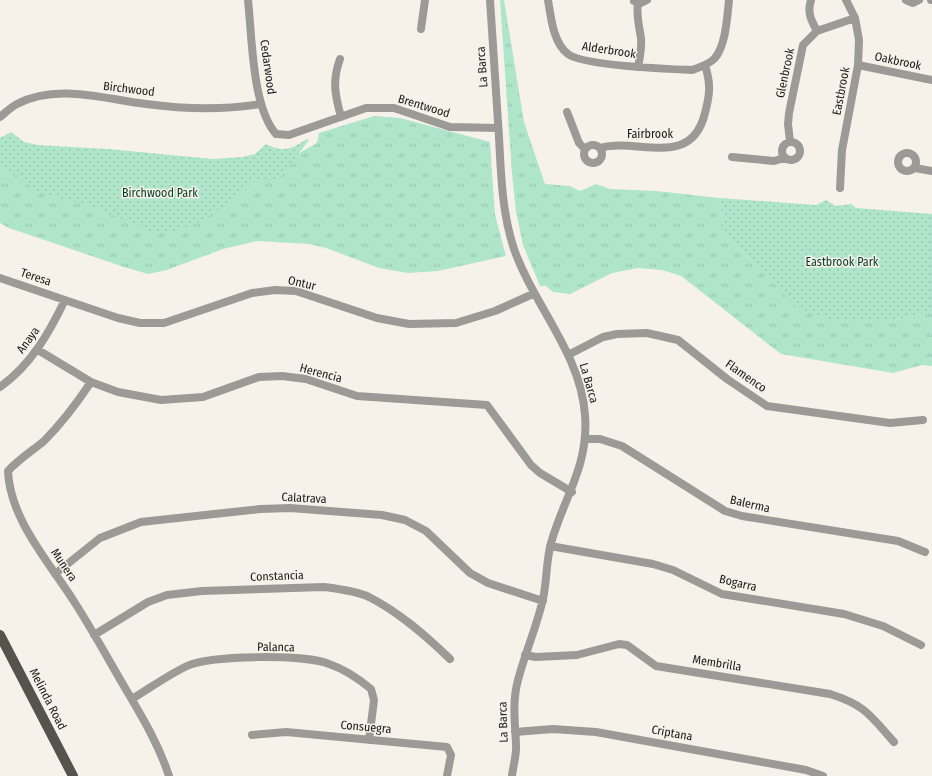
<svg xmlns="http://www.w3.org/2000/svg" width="932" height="776" font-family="'Fira Sans Condensed',sans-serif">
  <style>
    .grass { fill: url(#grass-tufts) }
    .park { fill: url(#park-dots) }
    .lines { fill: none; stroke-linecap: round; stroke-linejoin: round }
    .minor { stroke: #9c9a96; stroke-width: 8 }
    .major { stroke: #56524c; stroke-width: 10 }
    .labels { text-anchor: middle; stroke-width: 3; stroke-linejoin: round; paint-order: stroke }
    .street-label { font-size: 12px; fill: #1b1a17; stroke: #f7f2e9 }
    .park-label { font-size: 12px; fill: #043b27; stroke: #f7f2e9 }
  </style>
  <defs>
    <pattern id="grass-tufts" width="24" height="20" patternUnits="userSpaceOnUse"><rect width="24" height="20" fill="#afe6ca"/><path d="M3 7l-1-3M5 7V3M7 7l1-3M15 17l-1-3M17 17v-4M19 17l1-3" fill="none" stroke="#96c5ad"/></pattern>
    <pattern id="park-dots" width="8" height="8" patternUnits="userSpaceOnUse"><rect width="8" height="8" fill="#afe6ca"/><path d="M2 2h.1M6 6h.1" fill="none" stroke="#96c5ad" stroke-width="1.8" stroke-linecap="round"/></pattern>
  </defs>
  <rect width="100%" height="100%" fill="#f7f2e9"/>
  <!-- grass -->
  <path class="grass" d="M500,0h4l20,122 21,62 25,2 10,5 16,-7 14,5 46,2 64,7 5,38 32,30 137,54 38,-8v54l-10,-1 -29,8 -112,-19 -100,-78 -19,-6 -24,-2 -26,5 -42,21 -17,-2 -7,-6h-6l-17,-41 -7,-33 -4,-38z
    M374,116l26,2 90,24 5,73 11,41 -68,15 -30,2 -29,-5 -53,-20 -17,-4 -52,-3 -34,8 -56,21 -19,4 -24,-7 -115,-39 -9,-5v-76l26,9 259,5 32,-18 2,-10z"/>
  <!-- park -->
  <path class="park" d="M11,132l13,10 14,3 70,4 105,10 30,-2 12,-3 11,-10c18,9 25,5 41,-5l2,1 -31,40 -24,1c-18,21 -71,56 -100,52 -7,-1 -10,-5 -16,-7 -15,-7 -30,-13 -45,-19 -18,-7 -38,-8 -55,-16 -14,-7 -22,-21 -38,-24v-29z
    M720,198l96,7 10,-5 10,6 15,-2 5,4 76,6v98l-38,8 -66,-1 -32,-12 -39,-41 -32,-30z"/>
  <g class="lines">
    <!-- minor -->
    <path class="minor" d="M248,0c4,36 4,107 28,134l13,1 77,-27h28l56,19 48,1
      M490,0c3,46 6,92 9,137 2,38 3,76 15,112 20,57 67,105 71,166 4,51 -21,82 -34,128 -5,18 -4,38 -8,56 -6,27 -18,54 -25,81 -6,22 -3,42 -2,64 1,10 -3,22 -4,32
      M548,0c3,17 5,43 20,54 15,12 101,15 124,16 7,-3 17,-5 23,-12 11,-14 12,-40 14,-58
      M811,0c-4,13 0,20 6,31
      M906,0l7,3 6,-3
      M931,0h1
      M634,1l7,2 6,-3
      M638,3c-2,12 1,22 3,35 1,10 -1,19 -3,29
      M421,29l4,-29
      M340,59c-8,22 -5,36 1,58
      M858,65l74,15
      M567,112l12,31 6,6
      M0,117c5,-4 11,-10 17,-13 39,-21 88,-5 129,0 37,5 78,6 115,0
      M782 151a9 9 0 1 1 18 0a9 9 0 1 1-18 0Z
      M790,142l-2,-18 1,-11 14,-68 14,-14 38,-13
      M584 154a9 9 0 1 1 18 0a9 9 0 1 1-18 0Z
      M600,148c38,-11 91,22 105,-35 5,-19 6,-29 0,-48
      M898 162a9 9 0 1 1 18 0a9 9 0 1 1-18 0Z
      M732,157l42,4 10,-3
      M915,168l17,3
      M840,188l2,-38 16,-85 1,-25 -4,-22 -9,-18
      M0,278l118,40 22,5h24l88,-30 23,-3 21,1 81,27 32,6 47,-1 39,-12 38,-17
      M38,350l53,32 27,10 43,8 42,-3 56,-20 23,-1 24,3 51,17 130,9 44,60 9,8 32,19
      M568,355l35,-18 14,-3 30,-1 31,7 49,39 40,27 123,17 33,-3
      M91,382c-14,21 -29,41 -47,59 -12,10 -25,18 -36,30 2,49 42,92 67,132 16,25 31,52 46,78 18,31 37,61 48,95
      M0,387c31,-22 49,-54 65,-87
      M585,439h15l22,7 103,65 17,5 156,25 27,11
      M550,546l103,18 20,6 49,24 122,20 39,12 38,19
      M55,574l45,-36 41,-16 119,-13 30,-1 92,7 23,5 21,11 44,42 18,10 55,18
      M94,635l54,-33 19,-7 35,-4 122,-4c15,2 32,4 45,10 30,15 57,39 81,62
      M525,655l11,2 41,-2 42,-11 8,1 29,21 174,28c35,11 40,21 64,48
      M132,699c18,-11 36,-24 55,-33 23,-11 118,-12 142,-2 15,5 30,15 42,25l3,11 -5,40
      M515,732l38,-3 43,3 210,38 17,6
      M252,735l34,-3 161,15 4,8 -4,21"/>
    <!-- major -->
    <path class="major" d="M0,635l73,141"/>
  </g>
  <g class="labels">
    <!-- street labels -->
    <g class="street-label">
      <text transform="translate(609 50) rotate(9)" y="4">Alderbrook</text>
      <text transform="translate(898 61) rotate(12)" y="4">Oakbrook</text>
      <text transform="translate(268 67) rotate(82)" y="4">Cedarwood</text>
      <text transform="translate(482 67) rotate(-94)" y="4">La Barca</text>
      <text transform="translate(785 73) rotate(-78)" y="4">Glenbrook</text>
      <text transform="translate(129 89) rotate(7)" y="4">Birchwood</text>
      <text transform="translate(841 91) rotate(-79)" y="4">Eastbrook</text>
      <text transform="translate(424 106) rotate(17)" y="4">Brentwood</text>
      <text x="650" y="138">Fairbrook</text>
      <text transform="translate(36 277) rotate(19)" y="4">Teresa</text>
      <text transform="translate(302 283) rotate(13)" y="4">Ontur</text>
      <text transform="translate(28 340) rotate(-54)" y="4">Anaya</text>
      <text transform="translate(321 373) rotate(15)" y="4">Herencia</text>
      <text transform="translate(746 376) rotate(35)" y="4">Flamenco</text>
      <text transform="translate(589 383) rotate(74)" y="4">La Barca</text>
      <text transform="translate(304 498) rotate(3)" y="4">Calatrava</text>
      <text transform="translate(750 504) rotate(13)" y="4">Balerma</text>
      <text transform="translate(64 565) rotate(56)" y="4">Munera</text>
      <text transform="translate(277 576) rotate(-2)" y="4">Constancia</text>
      <text transform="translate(738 583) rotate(13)" y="4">Bogarra</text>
      <text transform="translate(276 647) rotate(1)" y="4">Palanca</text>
      <text transform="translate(717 663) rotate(9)" y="4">Membrilla</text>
      <text transform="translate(48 699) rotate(63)" y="4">Melinda Road</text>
      <text transform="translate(503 722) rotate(-92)" y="4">La Barca</text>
      <text transform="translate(366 727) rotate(5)" y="4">Consuegra</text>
      <text transform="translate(672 733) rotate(10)" y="4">Criptana</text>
    </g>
    <!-- park labels -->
    <g class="park-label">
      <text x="160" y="197">Birchwood Park</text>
      <text x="842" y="266">Eastbrook Park</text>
    </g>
  </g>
</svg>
